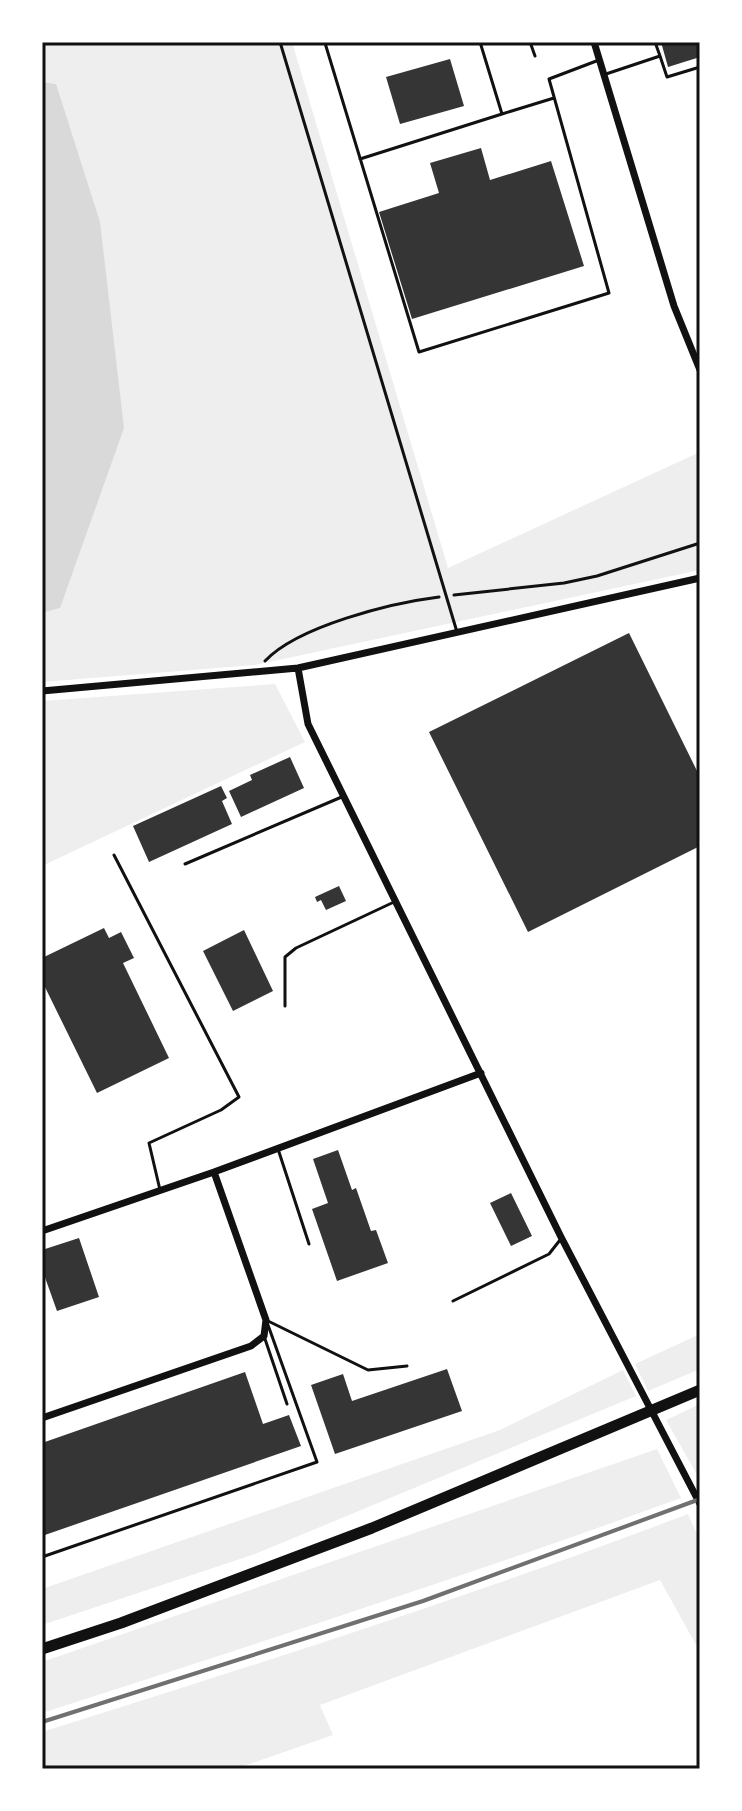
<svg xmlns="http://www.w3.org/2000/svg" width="742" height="1811" font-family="'Golos Text',sans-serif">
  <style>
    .green { fill: #eee }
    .water { fill: #d9d9d9 }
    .building { fill: #353535 }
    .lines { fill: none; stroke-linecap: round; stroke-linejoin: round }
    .path { stroke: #111; stroke-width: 3 }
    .service { stroke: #111; stroke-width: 3 }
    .minor { stroke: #111; stroke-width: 7 }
    .primary { stroke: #111; stroke-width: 11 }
    .rail { stroke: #707070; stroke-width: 4 }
    .neatline { fill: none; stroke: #111; stroke-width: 3 }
  </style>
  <rect width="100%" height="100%" fill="#fff"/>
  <!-- green -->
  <path class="green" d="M42,42h250l156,526 252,-116v118l-445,95 -213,17v-69l18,-5 -4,-524 -14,-2z
    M275,684l30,58 -263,124v-165z
    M700,1334v35l-52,22 -13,-27z
    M623,1370l13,26 -381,158 -213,71v-36l458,-159z
    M700,1404v76l-34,-60z
    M657,1449l24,49c-211,77 -425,146 -639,215v-51z
    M688,1514l12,27v111l-40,-72 -340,125 13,30 -98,34h-193v-37c217,-68 433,-137 646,-218z"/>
  <!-- water -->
  <path class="water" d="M42,82l14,2 44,138 24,206 -64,180 -18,5z"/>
  <!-- building -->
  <path class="building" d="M661,42h39v15l-32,10z
    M450,59l14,47 -64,18 -14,-47z
    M481,148l9,32 61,-19 33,105 -172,53 -33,-107 60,-19 -9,-30z
    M629,633l71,144v69l-172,86 -99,-200z
    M290,757l14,31 -63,29 -12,-26 23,-11 -2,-5z
    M221,786l6,12 -5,3 10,23 -83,38 -16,-36z
    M339,886l7,15 -20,9 -5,-10 -4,2 -2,-5z
    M104,928l5,10 12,-6 13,26 -11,5 46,95 -72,35 -55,-112v-23z
    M244,930l29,61 -40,20 -30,-60z
    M338,1150l14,40 4,-2 15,43 5,-1 12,33 -51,18 -25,-72 16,-6 -15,-44z
    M511,1193l21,43 -21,10 -21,-43z
    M79,1238l20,59 -42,14 -15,-42v-19z
    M447,1369l15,42 -127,43 -24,-69 32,-11 9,27z
    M245,1372l18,52 26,-9 12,31 -259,90v-93z"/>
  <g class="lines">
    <!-- path -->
    <path class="path" d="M454,595l110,-12 33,-7 103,-33
      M265,661c33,-35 126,-58 174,-64"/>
    <!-- service -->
    <path class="service" d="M280,42l177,590
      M328,42l-3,1 94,309 190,-59 -60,-214 50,-19
      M530,42l5,14
      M660,56l7,21 33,-10
      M606,74l54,-18 -5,-14
      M502,114l52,-16
      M360,159l142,-45 -22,-72
      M114,855l125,242 -18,13 -72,33 11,47
      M185,864l159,-68
      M285,1006v-49l11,-9 98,-46
      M278,1149l31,95
      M453,1301l96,-47 11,-14
      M266,1320l102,50 39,-4
      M265,1339l22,65
      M42,1557l275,-95 -49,-137"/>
    <!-- minor -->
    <path class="minor" d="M594,42l80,264 26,64
      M298,668l10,56 253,513 139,267
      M42,691l256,-23 402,-90
      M42,1231l172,-59 267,-99
      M42,1418l209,-72 13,-10 2,-16 -52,-148"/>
    <!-- primary -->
    <path class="primary" d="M42,1649l79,-26 251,-95 328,-138"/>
    <!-- rail -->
    <path class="rail" d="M42,1722l381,-121 277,-102"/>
  </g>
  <!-- border -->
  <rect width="742" height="1811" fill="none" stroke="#ffffff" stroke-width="88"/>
  <rect x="44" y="44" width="654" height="1723" class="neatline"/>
</svg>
